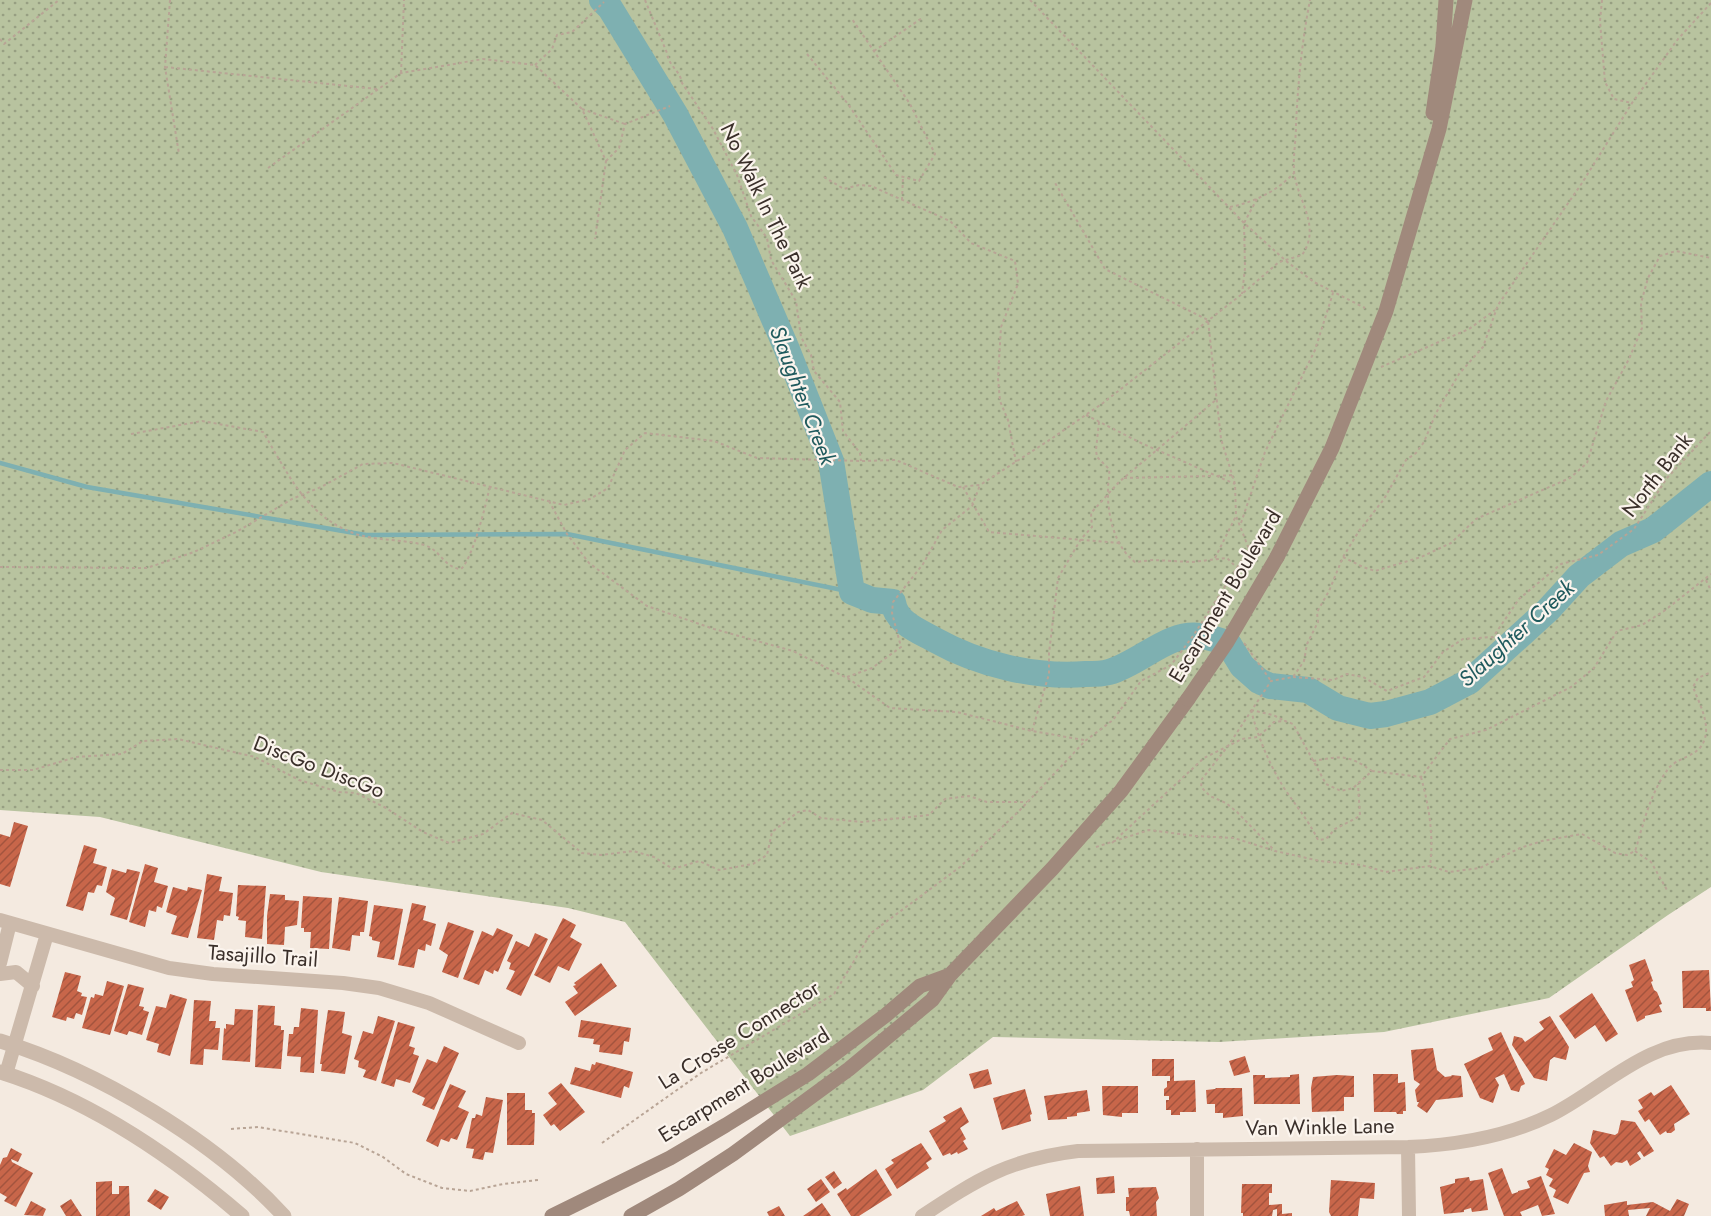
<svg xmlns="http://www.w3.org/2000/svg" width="1711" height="1216" font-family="Jost,sans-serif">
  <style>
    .park { fill: url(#park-dots) }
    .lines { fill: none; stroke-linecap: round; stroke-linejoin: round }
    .stream { stroke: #7eb0b1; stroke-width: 4.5 }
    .river { stroke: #7eb0b1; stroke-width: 26 }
    .building { fill: url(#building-hatch) }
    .path { stroke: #b8a495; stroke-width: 2; stroke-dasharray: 3 3; stroke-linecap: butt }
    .minor { stroke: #ccbaab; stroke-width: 14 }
    .tertiary { stroke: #ccbaab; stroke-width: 15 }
    .secondary { stroke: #a0897c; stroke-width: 15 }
    .secondary-bridge { stroke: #a0897c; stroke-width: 15 }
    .labels { text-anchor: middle; stroke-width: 4.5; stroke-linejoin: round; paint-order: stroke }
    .street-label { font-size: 21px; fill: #3a2f2a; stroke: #fbf4ed }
    .water-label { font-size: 22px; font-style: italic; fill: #1f5a5d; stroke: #fbf4ed }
  </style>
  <defs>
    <pattern id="park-dots" width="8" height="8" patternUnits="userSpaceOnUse" patternTransform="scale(1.5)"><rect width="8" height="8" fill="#b8c39f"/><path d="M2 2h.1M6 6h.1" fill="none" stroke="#979f82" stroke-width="1.8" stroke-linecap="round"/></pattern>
    <pattern id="building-hatch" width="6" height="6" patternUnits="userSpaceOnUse" patternTransform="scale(1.5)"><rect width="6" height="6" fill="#c8664a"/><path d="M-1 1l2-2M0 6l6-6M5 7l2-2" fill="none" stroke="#a3543e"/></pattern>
  </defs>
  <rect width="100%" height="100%" fill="#f4eae0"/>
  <!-- park -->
  <path class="park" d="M0,0h1711v887l-43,28 -119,83 -165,34 -165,10 -226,-5 -70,53 -133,46 -165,-214 -57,-14 -247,-36 -221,-55 -100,-7z"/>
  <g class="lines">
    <!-- stream -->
    <path class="stream" d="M0,463l87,24 279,48 201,-1 285,58"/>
    <!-- river -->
    <path class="river" d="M602,0l8,8 65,106 60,114 51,119 45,114 21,131 20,8 21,2c3,21 26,29 42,38 45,25 100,38 151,34 7,0 16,0 23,-2 32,-9 59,-41 92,-36 9,1 18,5 27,7l14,23 17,15 11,5 38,4 30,18 32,8 16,-2 44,-12 40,-21 78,-71 31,-34 42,-32 32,-14 58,-46"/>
  </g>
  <!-- building -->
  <path class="building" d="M14,822l14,4 -18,61 -10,-3v-50l10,3z
    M84,845l13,4 -4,14 14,4 -5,19 -5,-1 -3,8 -6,-1 -5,19 -17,-5z
    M145,864l13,4 -4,14 14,4 -6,22 -5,-2 -1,6 -7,-2 -4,17 -16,-5z
    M112,869l14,4 1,-4 13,3 -13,48 -17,-5 5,-17 -9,-6z
    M207,874l15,3 -3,14 14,2 -3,23 -6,-1 -1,6 -6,-1 -3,20 -17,-2z
    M238,885l28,1 -4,53 -17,-2 1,-16 -8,-1 1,-3 -3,-1z
    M173,887l14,4 1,-4 14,3 -14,48 -17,-4 6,-18 -11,-4z
    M270,894l15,1v5l14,1 -2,24 -12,2 -1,18 -17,-1v-28z
    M303,896l29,2 -3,51 -19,-1 1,-16h-7v-4h-3z
    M339,897l29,4 -4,31h-4v4l-8,-1 -2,16 -18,-3z
    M412,903l14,3 -3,14 13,4 -5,22 -5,-2 -1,7 -7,-2 -4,19 -16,-3z
    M374,905l29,4 -9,51 -17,-3 3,-15 -8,-2v-3l-3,-1z
    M563,918l13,7 -6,12 12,7 -13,27 -11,-5 -8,17 -16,-8z
    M448,922l26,9 -16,47 -16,-6 6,-17 -9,-6z
    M497,928l16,7 -15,37 -4,-2 -1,4 -8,-4 -6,15 -16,-6 19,-48 11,5z
    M535,933l13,6 -27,57 -15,-7 9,-18 -6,-2 2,-6 -4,-2 9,-20 13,6z
    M1645,959l8,22 -2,1 3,8 3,2 5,12 -3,1 3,7 -17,4v2l-8,4 -12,-32 8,-3 -2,-5 3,-2 -5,-15z
    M601,963l16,23 -42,30 -10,-14 13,-9 -5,-7 3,-1 -2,-2z
    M1709,970l2,41h-5v-3h-23l-1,-37z
    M65,972l16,4 -4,15 5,2 -1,3 6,1 -5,18 -6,-2 -2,6 -7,-2 -1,4 -14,-4z
    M107,981l17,5 -14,49 -28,-7 9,-31 3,1 1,-4 8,2z
    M128,984l16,4 -5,18 5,1 -1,3 6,2 -7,23 -13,-4 -2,4 -13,-4z
    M1592,993l26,41 -12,8 -11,-17 -20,14 -16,-23z
    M170,994l17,5 -17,57 -13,-4 2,-8 -13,-4 10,-34 10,2z
    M194,1000l17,1 -2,20h7l-1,7h5l-2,22 -14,-1 -1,16 -13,-1z
    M258,1005l17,1 -1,19 7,1v4h3l-3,39 -26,-2z
    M301,1008l17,2 -4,63 -14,-1 1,-15 -14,-1 2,-22h4l1,-7h5z
    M235,1009l18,1 -3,52 -28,-2 2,-32 2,1v-5l8,1z
    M328,1010l17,2 -3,21 10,3 -7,38 -24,-3 1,-7h-2z
    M378,1016l17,5 -19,60 -13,-4 3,-7 -8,-3 1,-6 -5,-2 9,-28 10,3z
    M1550,1016l19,31 -3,13 -12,-3 -4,3 -3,21 -13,-3 -22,-33 2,-9 8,2 3,4 19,-13 -5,-7z
    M581,1020l50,8 -2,14 -5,-1 -2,14 -23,-3 1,-7 -7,-1 1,-5 -16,-2z
    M398,1022l17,5 -6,19 6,2 -2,6 6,2 -9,27 -14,-4 -2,8 -13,-4z
    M1501,1032l24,52 -4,2 -2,6 -8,-2 -7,-16 -9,4 4,7 -6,18 -13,-5 -16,-34 29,-14 -5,-12z
    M444,1046l15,7 -25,57 -12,-5 3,-7 -13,-6 15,-33 10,4z
    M1433,1048l4,22 8,7 7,-1 -1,-1 10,1 2,21 -27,3 -9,13 -10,-7 2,-4h-2l-2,-12 5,-6 -6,-4 -3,-30z
    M1245,1056l5,16 -16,4 -5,-15z
    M1152,1059h22v22l21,-1 1,32h-16v3h-9v-5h-5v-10h3v-4h-5v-7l3,-2v-6h3v-5h-18z
    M596,1062l37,10 -4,16 -5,-2 -3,12 -51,-14 5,-17 15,4 2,-7 3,1z
    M988,1069l4,15 -18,5 -5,-15z
    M1299,1074l1,30h-46l-1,-29h12v3l25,-1v-2z
    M1373,1074h25v9l7,-1 1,29h-3v3h-6l-1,-2h-22z
    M1337,1075l17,1v21h-10v14l-32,1 -1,-24 2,-11z
    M561,1083l24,29 -25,19 -6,-7 -3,2 -8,-11 14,-11 -9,-11z
    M450,1084l16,7 -8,16 11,5 -12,28 -6,-2 -2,4 -8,-3 -3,8 -12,-6z
    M1671,1085l19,29 -16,10 1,6 -4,3h-4l-1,-2 -6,4 -11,-16 -4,3 -7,-11 5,-3 -5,-8 13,-8 3,4z
    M1102,1086h36v27h-16v4l-19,-2z
    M1216,1088h26l1,28 -20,2v-5h-8v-9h-8l-1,-14 9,-1z
    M1025,1089l7,25 -2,1 1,6 -29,9 -9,-32z
    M1087,1090l3,21 -13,2v3l-10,1v2l-19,1 -4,-24z
    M507,1093h18v17h7v3h3l-1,32h-27z
    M486,1097l17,3 -10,53 -8,-1 -2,8 -11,-2 2,-9 -8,-1 6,-30h3l1,-4 6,2z
    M961,1107l8,15 -9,6 6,11 -3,2 5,8 -10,5 -1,-2 -6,3 -1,-2 -7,3 -14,-25 17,-10 -3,-4z
    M1621,1120l14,2 19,29 -10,6 -4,-6 -3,2 4,6 -11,7 -3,-6 -5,3 -6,-1 -5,4 -7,-10 -4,2 -10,-15 3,-13 22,5 3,-2z
    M921,1143l11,16 -6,4 3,5 -32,21 -12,-20 9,-6 -3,-3z
    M1574,1143l18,9 -4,14 2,6 -6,1 -16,31 -15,-7 3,-7 -7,-4 4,-7 -7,-4 3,-6 -4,-2 9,-18 12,6z
    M11,1148l11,6 -4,8 -7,-3 1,3 21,11 -17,34 -12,-6 3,-4 -7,-4v-28l3,-7 4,-1z
    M1502,1168l10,26 6,-2v-1l12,-3 -3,-7 14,-5 14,38 -13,2 -4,-11 -18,7 2,4h-18l-16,-43z
    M876,1169l16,26 -33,21h-8l-14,-22 9,-6 1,2z
    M834,1171l8,12 -8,6 -9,-12z
    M1114,1176l1,17 -18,1 -1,-16z
    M1469,1177l1,4 13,-2 5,31 -16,2 -1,-4 -7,2v2l-20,2 -4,-27 15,-4v-4z
    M821,1179l9,13 -14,10 -9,-13z
    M1331,1180l44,3 -1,16 -14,-1 -2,18h-27l-2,-4z
    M112,1181v13h7v-8h10l1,30h-34v-34z
    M1242,1184h30v9h-3v12l13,-1v10l10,-1v3h-15v-7l-4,1 -1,6h-29v-3h-2z
    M1080,1186l4,30h-34l-4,-22z
    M1156,1187l3,11 -3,4 1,14h-27l-1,-5h-3v-14h3l-1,-9z
    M155,1189l14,8 -8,13 -14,-9z
    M71,1199l11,17h-16l-6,-10z
    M1677,1199l12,5 -5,12h-38l4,-8 -22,2 1,6h-24l-1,-11 23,-4v4l26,-3 17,9z
    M31,1201l15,8 -3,7 -19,-1z
    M1017,1201l8,14 -3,1h-41l13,-8 2,3z
    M822,1203l9,13h-28z
    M779,1206l6,10h-16l-2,-4z"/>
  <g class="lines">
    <!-- path -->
    <path class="path" d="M170,0l-5,67 14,87
      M645,0l22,53c2,14 13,17 15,30l31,46 24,46 14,41 16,22 4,22 25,41 5,36 10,18 3,16 26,31 3,29 17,22 1,8
      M1030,0l214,223 1,45 -3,26
      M1602,0l-2,21 5,61 9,17 18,4
      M1711,3l-33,36 -46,64 -50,80 -84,122 -15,42 -24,27 -23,39 -12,29 -8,11 -10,7 -22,39 -25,32 -16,26 -14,34 -12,21 1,10 -11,22 -3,17 -11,16 -22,4 -43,65 -26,33 -1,8 9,9 16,7 11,9 38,39 45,10 41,4 25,7 44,-6 19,6 31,-4 40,-20 22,-7 40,-7 33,19 12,2 8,-4c3,-8 4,-15 7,-23 5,-19 14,-43 26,-59 9,-12 30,-12 36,-28 7,-17 -5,-38 -11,-54l5,-9 13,-6
      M0,39l4,5 55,-44
      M874,51l48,-33
      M807,54l41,50 48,71 23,6 16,-27 -25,-50 -58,-85
      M535,65l17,-16 5,-14 15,-3 32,-30
      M165,67l212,22
      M401,73l3,-73
      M582,109l43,15
      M606,161l13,-13 6,-24 45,-18
      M268,168l133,-95 82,-14 52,6 47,44 24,52 -11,78
      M824,177l20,12 15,-4 12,1 79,35 21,22 44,18 3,23 -17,43 -3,51 2,23 8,19 8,42
      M1257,199l-13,24 42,38 28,21 51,26
      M902,200l1,-23
      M1230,207c25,-5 47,-16 64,-34
      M1381,367l88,-38 26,-19
      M1086,415l55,28 94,41
      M1099,422l-3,28 1,7 12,12c1,7 -1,13 -1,19 -1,26 6,58 27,74l18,-2 39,2 35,-4 9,9
      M131,434l71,-13 61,11c25,41 43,85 93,102 22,7 46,5 68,11 16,4 20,23 37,24 12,-11 25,-65 29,-83
      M1217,476l15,-1
      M1124,478l87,-2
      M963,487l26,45 130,11
      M549,501l18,33 22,29 58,43 67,23 79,22 56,28 41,29 67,4 75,19 52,9
      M1241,523l24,-71 50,-102 18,-57
      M1343,557l20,10 12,4 46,-14 30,-14 25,-24 94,-41 17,-15 19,-62 23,-42 13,-31 -1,-25 7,-25 12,-22 16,-5 35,7
      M1215,558l21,-42
      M0,567l147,1 47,-16 44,-21 54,-32 29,-12 42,-23 30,-1 171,42 26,-6 18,-11 17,-38 20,-17 69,8 43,17 104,3 35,-1 62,27 22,-2 71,-46 52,-36 139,-109 37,-32 23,-7c20,-29 -5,-54 -8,-84 -1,-15 2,-31 2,-46 2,-43 6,-84 14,-125
      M1706,580l5,11
      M1217,600l10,15
      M1244,643l27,38
      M847,677l25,-9 29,-21 -9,-34 1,-11 30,-38 19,-34 30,-24 8,-21
      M1293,677l40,3 14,-6 16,3 24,14 37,-14 19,-25 20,-13 30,-2 26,-38 42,-35 37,-9 36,-26 33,-51 44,-47
      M1251,710c7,27 18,54 33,78 12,18 25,33 34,52l8,-1 9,-10 25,-13 -2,-32
      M1251,710l22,5 10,5
      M1032,731l17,-57v-21l9,-75 23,-39 11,-12 -1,-14 28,-31 98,-83
      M1313,761c29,-5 34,-7 59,10
      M0,770h33l43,-13 46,-3 21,-13 35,-2 77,18 44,23 40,12 17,1 30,15 37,24 26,11 34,-9 29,-21 30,7 40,33 19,2 32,-4 21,6 19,12 26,-8 20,9 34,-6 14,-9 5,-23 26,-20 10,-2 13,8 41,4 67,-7 16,-16 24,-3 18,6h40
      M1421,777c8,30 13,58 9,89
      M1112,843l92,-85 38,-19 16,-2 16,-15 11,-1 8,3 33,60 15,7 12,-3 19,-17 49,6 29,-38 36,-9 85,-43 23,-19 23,-37 25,-6 22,-14 47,-37
      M1096,847l53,-17 46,6 39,2 38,12
      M1635,851l16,11 16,28
      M231,1129l27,-2 97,16 28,14 23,17 36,14 28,3 33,-7 35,-4
      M602,1143l99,-70 133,-79 37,-61 89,-66 60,-57 65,-69 28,-21 28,-39 30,-16 22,-29 56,-87 -13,-33 -1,-32 -14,-45 -13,-119 -103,-51 -51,-88"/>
    <!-- minor -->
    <path class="minor" d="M0,920l169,48 44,6 130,9 36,5 50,15 90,40
      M0,963l10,-40
      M0,974l16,-2 17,14
      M6,1074l41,-140
      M1408,1147l1,69
      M1197,1149v67
      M922,1216c56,-37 87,-57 156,-65l330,-4c49,-2 98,-10 143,-32 52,-26 98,-78 160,-72"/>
    <!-- tertiary -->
    <path class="tertiary" d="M0,1041c98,30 214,99 284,175
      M0,1072c90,28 171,83 242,144"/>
    <!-- secondary -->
    <path class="secondary" d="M1433,113l10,-67 3,-46
      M1277,557l55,-109 54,-137 53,-182 26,-129
      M552,1216l118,-58 56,-33 82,-51 78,-59 34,-29 30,-11
      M631,1216l48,-27 54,-35 116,-85 83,-69 18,-25 102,-106 69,-78 67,-92"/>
    <!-- secondary-bridge -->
    <path class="secondary-bridge" d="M1188,699l39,-57 50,-85"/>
  </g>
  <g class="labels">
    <!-- street labels -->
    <g class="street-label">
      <text transform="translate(766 206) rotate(64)" y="7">No Walk In The Park</text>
      <text transform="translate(1657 475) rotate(-52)" y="7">North Bank</text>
      <text transform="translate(1225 596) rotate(-59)" y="7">Escarpment Boulevard</text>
      <text transform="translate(319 767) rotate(21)" y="7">DiscGo DiscGo</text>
      <text transform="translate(263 956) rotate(4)" y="7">Tasajillo Trail</text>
      <text transform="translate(739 1035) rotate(-32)" y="7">La Crosse Connector</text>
      <text transform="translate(744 1085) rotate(-32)" y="7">Escarpment Boulevard</text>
      <text transform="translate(1320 1127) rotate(-1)" y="7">Van Winkle Lane</text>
    </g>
    <!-- water labels -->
    <g class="water-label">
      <text transform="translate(803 395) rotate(69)" y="8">Slaughter Creek</text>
      <text transform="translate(1516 633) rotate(-42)" y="8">Slaughter Creek</text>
    </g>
  </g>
</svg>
